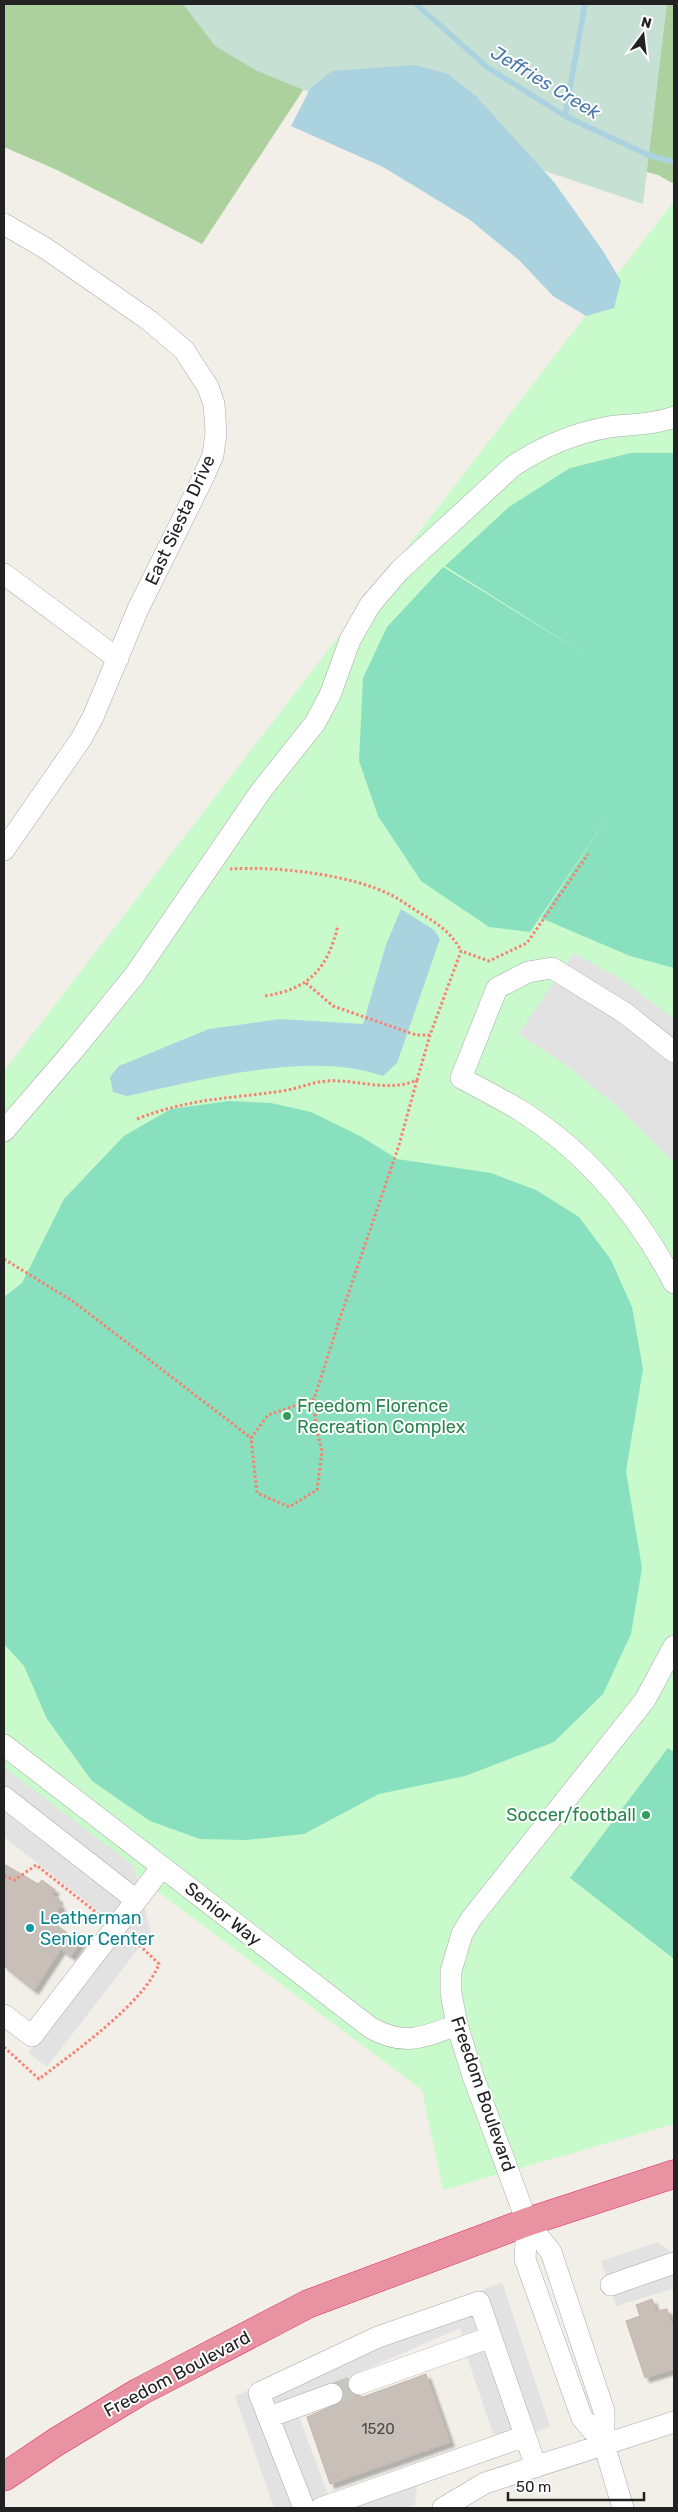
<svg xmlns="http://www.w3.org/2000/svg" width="678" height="2512" font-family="Rubik,sans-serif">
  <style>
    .forest { fill: #add19e }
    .wetland { fill: #c6e0d4 }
    .park { fill: #c8facc }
    .pitch { fill: #88e0be }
    .parking { fill: #e2e2e2 }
    .water { fill: #aad3df }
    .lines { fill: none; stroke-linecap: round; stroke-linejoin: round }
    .stream { stroke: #aad3df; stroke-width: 5.5 }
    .building { fill: #c7bfb8; stroke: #c4b6ab; filter: url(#shadow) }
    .minor-tunnel { stroke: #c8c6c1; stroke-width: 21; stroke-dasharray: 21 11; stroke-linecap: butt }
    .minor-casing { stroke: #a9a9a9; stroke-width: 22 }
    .highway-casing { stroke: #dc2a67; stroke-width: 29 }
    .path { stroke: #fa8072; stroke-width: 3; stroke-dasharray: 2.5 2.5; stroke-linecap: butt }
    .minor { stroke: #fff; stroke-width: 21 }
    .highway { stroke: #e892a2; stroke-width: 28 }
    .leisure-dot { fill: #2e9e5b; stroke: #fff; stroke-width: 2 }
    .culture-dot { fill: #0f9aa8; stroke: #fff; stroke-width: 2 }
    .labels { text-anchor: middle; stroke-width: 4; stroke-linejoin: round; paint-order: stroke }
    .number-label { font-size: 15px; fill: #4b4948 }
    .street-label { font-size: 18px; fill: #222; stroke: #fff }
    .leisure-label { font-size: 18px; fill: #27864d; stroke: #fff; text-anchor: start }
    .culture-label { font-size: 18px; fill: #0d838f; stroke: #fff; text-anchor: start }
    .water-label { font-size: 19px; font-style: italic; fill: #4a7aab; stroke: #fff }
  </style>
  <defs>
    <filter id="shadow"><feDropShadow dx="4.5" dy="4.5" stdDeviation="1" flood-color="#0004"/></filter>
  </defs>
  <rect width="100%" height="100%" fill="#f2efe9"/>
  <!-- forest -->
  <path class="forest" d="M4,4h670v180l-16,-9 -94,-25 -243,-87 -119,181 -145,-74 -53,-23z"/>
  <!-- wetland -->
  <path class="wetland" d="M183,4h484l-24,200 -329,-110 -57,-23 -42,-25z"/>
  <!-- park -->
  <path class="park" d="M674,201v1923l-231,66 -21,-100 -418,-314v-705z"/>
  <!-- pitch -->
  <path class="pitch" d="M631,453h43v515l-44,-12 -89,-38 73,-110 -84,124 -41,-5 -68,-46 -43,-65 -19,-55 4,-83 24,-51 56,-60 145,89 -143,-90 64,-59 61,-39z
    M229,1101l42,2 40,9 51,25 35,22 94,14 45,17 43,27 32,43 21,47 11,62 -17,102 16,97 -11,66 -28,60 -49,48 -89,34 -86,18 -75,40 -58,6 -46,-1 -50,-18 -58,-40 -45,-62 -23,-53 -20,-22v-347l18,-14 42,-84 60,-63 47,-27z
    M668,1748l6,4v207l-104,-81z"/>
  <!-- parking -->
  <path class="parking" d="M574,953l47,26 53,40v143l-55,-54 -57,-46 -44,-28z
    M4,1767l130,99 17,66 -104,135 -19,-14 95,-123 -119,-93z
    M658,2242l16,13v42l-2,-8 -56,17 -15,-45z
    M502,2282l48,144 -15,7 -42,1 -26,-77 -7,-29 -167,73 40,107h-59l-39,-112z
    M418,2479l-3,26 -11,3h-68z"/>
  <!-- water -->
  <path class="water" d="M415,65l33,9 28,22 78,86 49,69 18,30 -7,27 -28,8 -33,-20 -34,-36 -49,-40 -87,-53 -92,-41 19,-37 22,-18z
    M401,909l33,21 6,9 -43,124 -14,13c-72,-26 -183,4 -256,20l-14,-4 -3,-15 9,-11 90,-37 71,-10 83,5 23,-79z"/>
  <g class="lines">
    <!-- stream -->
    <path class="stream" d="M416,4l71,63 78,49 83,39 26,7
      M565,116l20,-112"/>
  </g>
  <!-- building -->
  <path class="building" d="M4,1864l34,20 4,-4 13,10 -3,4 7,5 -2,2 4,5 -11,14 30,23 -9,13 -10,-7 -27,41 -30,-24z
    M652,2299l4,12 11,-2 7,21v39l-29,9 -19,-57 14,-5 -4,-11z
    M426,2374l24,68 -120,42 -23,-67 34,-15 3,-12 -6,-6 9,-4v8l4,5 12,4z"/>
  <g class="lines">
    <!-- minor-tunnel -->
    <path class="minor-tunnel" d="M332,2394l27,-10"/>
    <!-- minor casing -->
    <g class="minor-casing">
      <path id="minor" d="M4,224l41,24 105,73 34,29 24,37 6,17 2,29 -3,22 -11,25 -64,129 -45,108 -12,22 -77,111
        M4,574l114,85
        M674,1052l-49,-39 -73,-45 -24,4 -31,16 -36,90c19,10 38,20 57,31 68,42 119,104 156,174
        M4,1131l68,-79 62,-76 127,-185 54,-68 15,-28 20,-55 20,-35 30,-35 113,-104c29,-19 62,-33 96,-39 22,-3 44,-2 65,-10
        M4,1745l367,283c35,19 52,9 86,-3
        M4,1797l132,103
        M4,2015l28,21 130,-169
        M527,2222l-2,37 57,159 22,26
        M611,2285l63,-22
        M359,2384l132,-47
        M269,2417l63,-23
        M304,2508l-45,-115 119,-56 101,-35 57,165
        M321,2508l204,-72
        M443,2508l42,-25 189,-61
        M623,2508l-19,-64v-33l-53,-159 -24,-30 -54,-146 -16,-51 -6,-32v-22l11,-37 9,-15 174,-219 29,-54"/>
    </g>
    <!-- highway casing -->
    <g class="highway-casing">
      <path id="highway" d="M4,2477l52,-35 83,-50 169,-88 219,-82 147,-48"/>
    </g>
    <!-- path -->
    <path class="path" d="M230,869c45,-3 120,5 161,26 10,5 19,12 29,18 17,10 32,20 41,38
      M306,983l27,23 83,29h14l31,-84 28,10 38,-18 61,-89
      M265,996c45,-7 63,-28 73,-71
      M137,1119c53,-21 91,-20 145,-28 16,-2 29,-9 45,-10 31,-2 60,12 90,-1l13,-45
      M4,1259l70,43 177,136
      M314,1399l-46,16 -17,23 6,55 32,14 28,-17 5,-39 -6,-23 -2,-29 25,-78 60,-176 18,-65
      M4,1876l11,4 21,-15 65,51
      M4,2047l35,32c34,-26 105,-76 120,-115l-28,-27"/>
    <!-- minor -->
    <use href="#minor" class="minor"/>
    <!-- highway -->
    <use href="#highway" class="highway"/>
  </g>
  <!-- markers -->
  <g class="leisure-dot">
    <circle cx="287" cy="1416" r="5"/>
    <circle cx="646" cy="1815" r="5"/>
  </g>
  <circle class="culture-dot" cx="30" cy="1928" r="5"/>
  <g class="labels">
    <!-- number labels -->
    <g class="number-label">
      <text x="378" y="2434">1520</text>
    </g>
    <!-- street labels -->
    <g class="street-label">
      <text transform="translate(180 520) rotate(-65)" y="6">East Siesta Drive</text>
      <text transform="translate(223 1914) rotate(38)" y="6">Senior Way</text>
      <text transform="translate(483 2094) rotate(71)" y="6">Freedom Boulevard</text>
      <text transform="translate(177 2374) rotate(-28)" y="6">Freedom Boulevard</text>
    </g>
    <!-- leisure labels -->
    <g class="leisure-label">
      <text x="297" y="1412">Freedom Florence<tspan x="297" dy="21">Recreation Complex</tspan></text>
      <text x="636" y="1821" text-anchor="end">Soccer/football</text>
    </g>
    <!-- culture labels -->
    <g class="culture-label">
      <text x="40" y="1924">Leatherman<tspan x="40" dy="21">Senior Center</tspan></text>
    </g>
    <!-- water labels -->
    <g class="water-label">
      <text transform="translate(546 82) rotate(31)" y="7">Jeffries Creek</text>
    </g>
  </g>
  <!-- border -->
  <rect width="678" height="2512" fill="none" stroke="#222222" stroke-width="10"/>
  <!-- north arrow -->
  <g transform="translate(643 35) rotate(15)" stroke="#ffffff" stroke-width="4" paint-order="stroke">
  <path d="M0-4L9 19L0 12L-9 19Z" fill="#222222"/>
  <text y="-8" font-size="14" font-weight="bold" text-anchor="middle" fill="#222222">N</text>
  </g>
  <!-- scale -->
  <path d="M508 2492v8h136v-8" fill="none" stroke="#222222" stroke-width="2.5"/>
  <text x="516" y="2492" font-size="15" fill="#222222" stroke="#ffffff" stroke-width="4" paint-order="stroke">50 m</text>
</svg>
